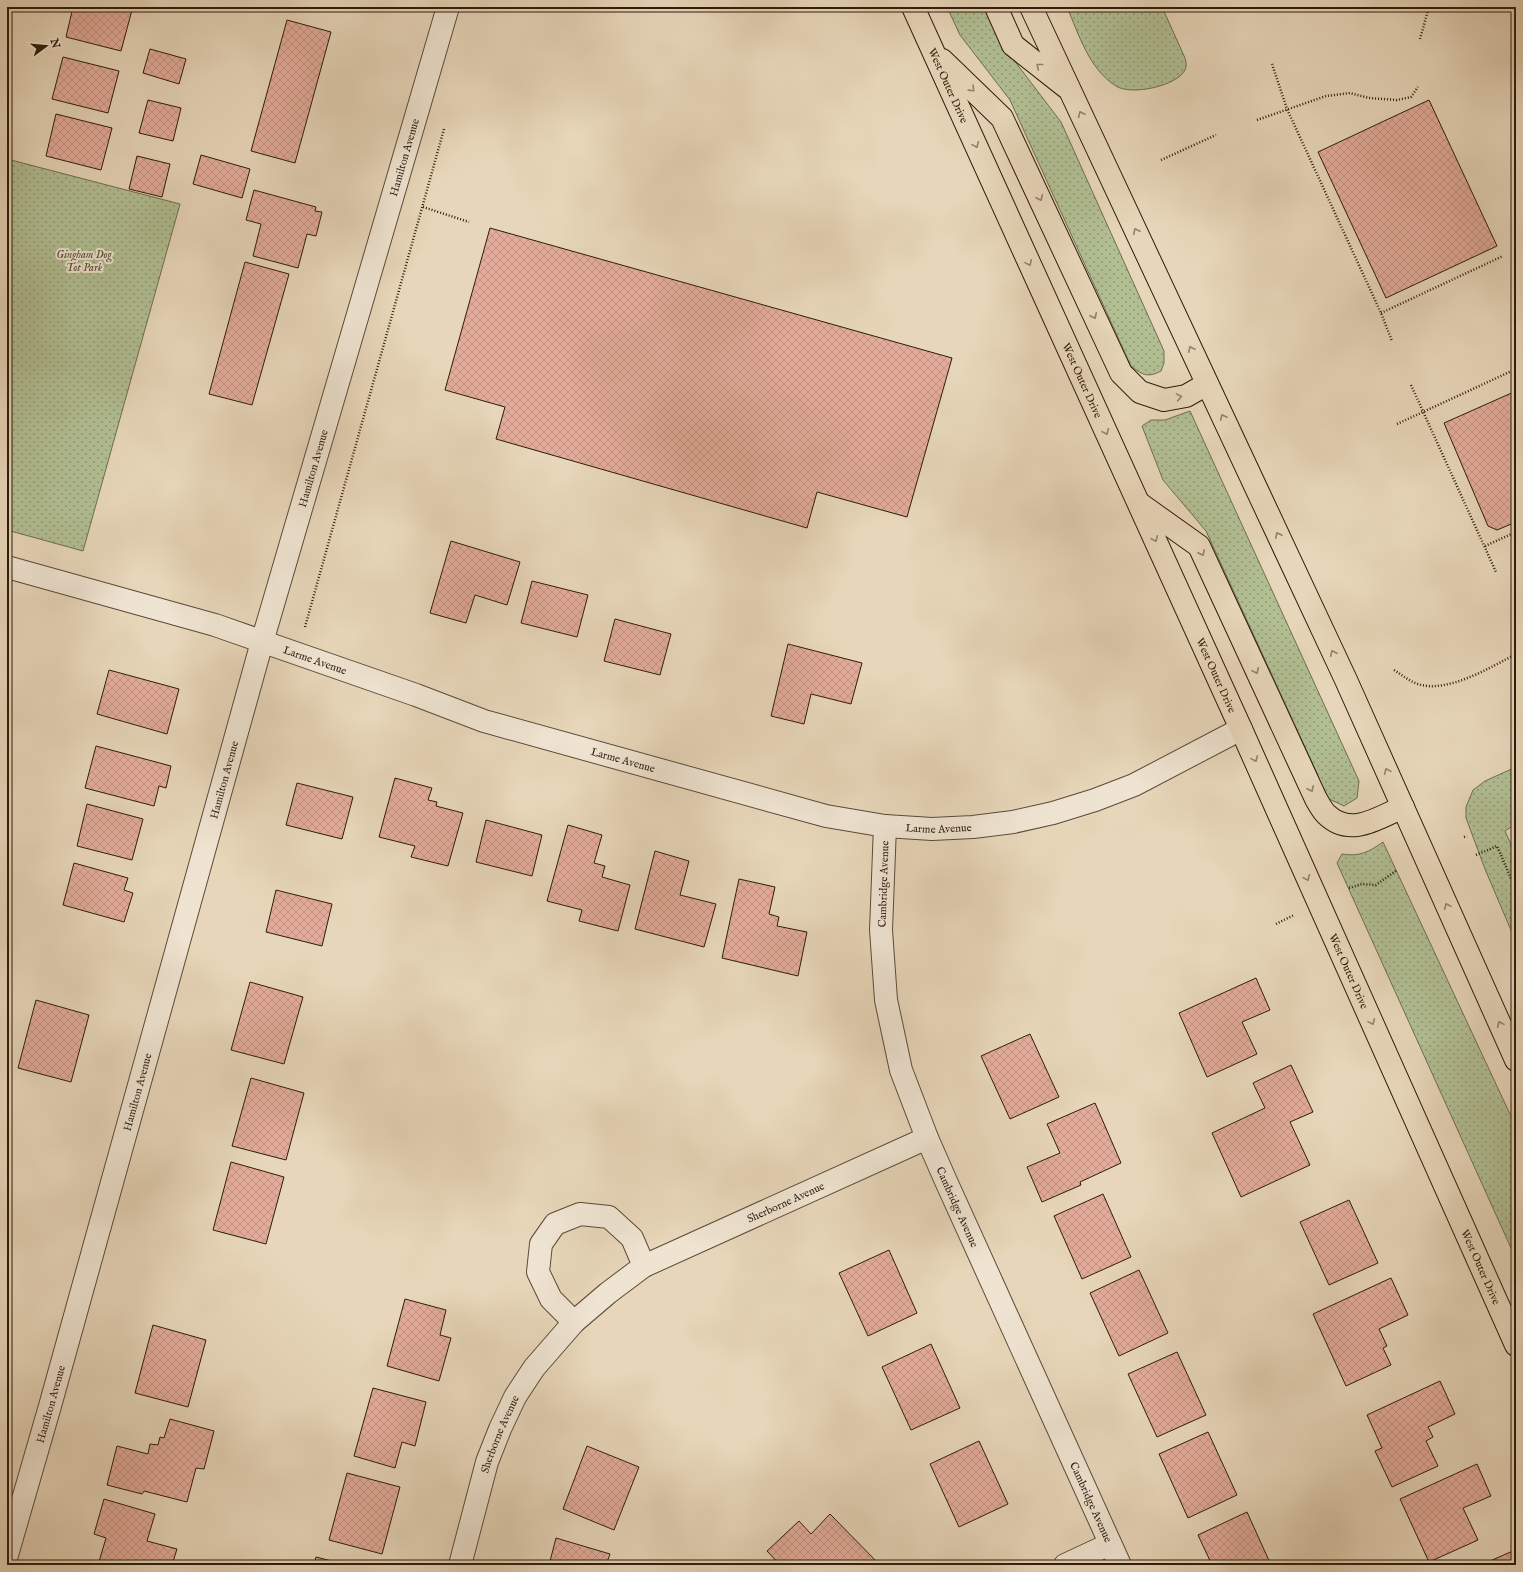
<svg xmlns="http://www.w3.org/2000/svg" width="1523" height="1572" font-family="'IM FELL English',serif">
  <style>
    .grass { fill: url(#grass-dots); stroke: #6f6d50 }
    .building { fill: url(#building-cross-hatch); stroke: #2d1b0d }
    .lines { fill: none; stroke-linecap: round; stroke-linejoin: round }
    .minor-casing { stroke: #5c4a38; stroke-width: 24 }
    .major-casing { stroke: #2d1b0d; stroke-width: 24 }
    .path { stroke: #2d1b0d; stroke-width: 2.5; stroke-dasharray: 1 2; stroke-linecap: butt }
    .minor { stroke: #efe4d2; stroke-width: 22 }
    .major { stroke: #e7d6b9; stroke-width: 22 }
    .oneway { stroke: #93826c }
    .labels { text-anchor: middle; stroke-width: 4; stroke-linejoin: round; paint-order: stroke }
    .street-label { font-size: 11px; fill: #2d1b0d; stroke: #efe4d2 }
    .park-label { font-size: 11px; font-style: italic; fill: #554c35; stroke: #efe4d2 }
  </style>
  <defs>
    <pattern id="grass-dots" width="8" height="8" patternUnits="userSpaceOnUse"><rect width="8" height="8" fill="#b1bf93"/><path d="M2 2h.1M6 6h.1" fill="none" stroke="#909a76" stroke-width="1.8" stroke-linecap="round"/></pattern>
    <pattern id="building-cross-hatch" width="8" height="8" patternUnits="userSpaceOnUse"><rect width="8" height="8" fill="#e3ac9a"/><path d="M0 0l8 8M0 8l8-8" fill="none" stroke="#c39384"/></pattern>
  </defs>
  <rect width="100%" height="100%" fill="#e7d6b9"/>
  <filter id="stains"><feTurbulence type="fractalNoise" baseFrequency=".005" numOctaves="4"/><feColorMatrix values="0 0 0 0 .2 0 0 0 0 .09 0 0 0 0 .02 0 0 0 .5 -.17"/></filter>
  <radialGradient id="worn" r=".72"><stop offset=".6" stop-color="#630" stop-opacity="0"/><stop offset="1" stop-color="#630" stop-opacity=".3"/></radialGradient>
  <!-- grass -->
  <path class="grass" d="M947,7h40l23,48 51,67 103,229v12l-3,8c-13,7 -19,4 -30,-5l-121,-266 -50,-65z
    M1067,7h95l23,51c1,4 2,8 0,12 -8,16 -54,26 -69,16 -27,-17 -37,-51 -49,-79z
    M7,159l173,45 -97,347 -76,-21z
    M1190,411l169,370 -2,17 -13,8 -19,-9 -9,-26 -110,-240 -43,-51 -21,-54 9,-6h14z
    M1516,767v57l-11,7 11,25v86l-31,-73 -19,-51v-11l7,-17 12,-9z
    M1383,842l133,285v132l-179,-396 5,-9c17,3 27,-2 41,-12z"/>
  <!-- building -->
  <path class="building" d="M73,7h48l11,3 -11,41 -55,-14z
    M287,20l44,12 -36,131 -44,-12z
    M150,49l36,10 -7,25 -36,-11z
    M63,57l56,14 -11,42 -56,-14z
    M148,100l33,8 -8,33 -34,-8z
    M1429,100l68,146 -111,52 -68,-146z
    M56,114l56,14 -11,42 -55,-14z
    M201,155l49,14 -8,29 -49,-14z
    M137,156l33,8 -8,33 -33,-8z
    M254,190l62,17 -1,4 7,1 -6,24 -9,-2 -9,34 -45,-12 8,-32 -15,-4z
    M490,228l462,130 -45,159 -90,-25 -10,36 -311,-89 9,-32 -60,-17z
    M245,262l44,12 -37,131 -43,-11z
    M1516,391v131l-19,8 -9,-4 -44,-103z
    M451,541l69,21 -13,43 -32,-10 -9,28 -36,-10z
    M532,581l56,14 -11,42 -56,-14z
    M615,619l56,15 -11,41 -56,-14z
    M788,644l74,19 -11,41 -40,-10 -7,30 -33,-8z
    M109,670l70,19 -12,45 -70,-20z
    M96,746l75,20 -5,22 -7,-2 -5,20 -69,-18z
    M395,778l37,10 -4,12 9,2 -1,4 27,7 -15,53 -37,-9 4,-11 -36,-9z
    M297,783l56,14 -11,42 -56,-14z
    M87,804l56,15 -11,41 -55,-14z
    M486,820l56,15 -10,41 -56,-14z
    M568,825l34,10 -8,28 11,3 -3,11 28,8 -12,46 -39,-10 3,-11 -35,-9z
    M655,851l34,10 -9,34 36,9 -12,43 -69,-18z
    M74,863l54,15 -4,12 9,3 -9,29 -61,-17z
    M739,879l36,8 -6,27 10,3 -2,9 30,6 -9,44 -76,-18z
    M276,890l56,14 -10,42 -56,-14z
    M1256,978l14,32 -28,12 15,32 -50,23 -28,-64z
    M250,982l53,15 -19,67 -53,-14z
    M36,1000l53,15 -18,67 -53,-14z
    M1030,1034l29,63 -49,22 -29,-63z
    M1291,1065l22,47 -23,10 20,43 -69,32 -29,-64 53,-25 -12,-25z
    M251,1078l53,15 -18,67 -54,-14z
    M1095,1103l26,60 -41,19 1,3 -39,17 -15,-35 33,-14 -13,-29z
    M231,1162l53,15 -18,67 -53,-14z
    M1103,1194l28,63 -49,22 -28,-63z
    M1349,1200l29,63 -49,22 -29,-63z
    M889,1250l28,63 -49,23 -29,-63z
    M1139,1270l29,63 -49,23 -29,-63z
    M1391,1278l17,37 -29,14 8,17 -4,2 8,17 -45,21 -33,-72z
    M405,1299l41,11 -6,25 11,3 -12,43 -52,-15z
    M153,1325l53,15 -18,67 -53,-14z
    M931,1344l29,64 -49,22 -29,-63z
    M1177,1352l29,63 -49,22 -29,-63z
    M1440,1381l15,33 -27,13 5,10 -7,4 12,25 -46,21 -17,-36 7,-3 -15,-33z
    M373,1388l53,14 -11,44 -13,-4 -7,26 -41,-12z
    M170,1419l44,12 -10,38 -8,-1 -9,34 -43,-11 -2,3 -35,-9 10,-39 31,8 2,-10 8,1 2,-8 4,1z
    M1208,1432l29,63 -49,23 -29,-64z
    M979,1441l29,63 -49,23 -29,-63z
    M587,1446l52,21 -25,63 -51,-21z
    M1477,1464l14,32 -28,12 15,32 -49,22 -29,-63z
    M347,1473l53,14 -18,67 -53,-14z
    M104,1499l51,15 -8,27 30,8 -5,16h-74l8,-27 -12,-4z
    M1247,1512l24,53h-59l-14,-30z
    M830,1514l50,51h-100l-13,-14 32,-30 12,13z
    M556,1538l54,16 -4,11h-57z
    M1515,1550l1,15h-35z
    M316,1557l31,8h-33z"/>
  <g class="lines">
    <!-- minor casing -->
    <g class="minor-casing">
      <g id="minor">
        <path id="s1" d="M7,567l208,58 201,70 68,26 342,95 59,10 47,3 41,-2 40,-5 40,-9 42,-13 39,-15 107,-56"/>
        <path id="s2" d="M885,826l-4,104 5,70 15,70 26,68 18,41 175,386"/>
        <path d="M574,1322l-23,-23 -13,-27 3,-28 14,-20 25,-10 29,3 23,21 12,28"/>
        <path id="s3" d="M7,1555l43,-149 212,-764 186,-635"/>
        <path id="s4" d="M460,1565l27,-103 13,-33 15,-32 19,-29 40,-46 34,-29 36,-27 283,-128"/>
        <path d="M1065,1565l45,-21"/>
      </g>
    </g>
    <!-- major casing -->
    <g class="major-casing">
      <g id="major">
        <path id="s5" d="M913,7l328,722 275,616"/>
        <path d="M996,7l17,38 53,42"/>
        <path d="M1031,7l315,673 170,380"/>
        <path d="M942,60l60,58 119,255 19,19 24,8 22,-4 21,-12"/>
        <path d="M1140,504l59,42 117,253c3,5 6,11 10,15 24,24 52,4 77,-7"/>
      </g>
    </g>
    <!-- path -->
    <path class="path" d="M1420,39l9,-32
      M1272,64l15,45 94,204 11,28
      M1257,120l69,-24 24,-3 19,5 28,2 14,-3 7,-10
      M1161,160l55,-25
      M423,207l46,15
      M1381,313l122,-57
      M1411,385l85,187
      M1397,424l119,-55
      M1485,546l31,-14
      M1512,606l4,9
      M305,627l139,-498
      M1394,670c8,5 15,11 24,14 29,10 73,-17 98,-30
      M1464,837l3,-1
      M1476,855l21,-9 19,44
      M1349,888l13,-4 14,1 21,-15
      M1276,924l18,-9"/>
    <!-- minor -->
    <use href="#minor" class="minor"/>
    <!-- major -->
    <use href="#major" class="major"/>
  </g>
  <!-- one-way arrows -->
  <defs><path id="oneway-chevron" d="M-2-3.5L2.5 0L-2 3.5" fill="none" stroke-width="1.6" stroke-linecap="round" stroke-linejoin="round"/></defs>
  <g class="oneway">
    <use href="#oneway-chevron" transform="translate(1039 66) rotate(-141)"/>
    <use href="#oneway-chevron" transform="translate(972 89) rotate(44)"/>
    <use href="#oneway-chevron" transform="translate(1081 114) rotate(-115)"/>
    <use href="#oneway-chevron" transform="translate(976 145) rotate(66)"/>
    <use href="#oneway-chevron" transform="translate(1040 198) rotate(65)"/>
    <use href="#oneway-chevron" transform="translate(1136 231) rotate(-115)"/>
    <use href="#oneway-chevron" transform="translate(1029 263) rotate(66)"/>
    <use href="#oneway-chevron" transform="translate(1094 316) rotate(65)"/>
    <use href="#oneway-chevron" transform="translate(1191 349) rotate(-115)"/>
    <use href="#oneway-chevron" transform="translate(1179 397) rotate(-10)"/>
    <use href="#oneway-chevron" transform="translate(1223 417) rotate(-115)"/>
    <use href="#oneway-chevron" transform="translate(1106 432) rotate(66)"/>
    <use href="#oneway-chevron" transform="translate(1278 535) rotate(-115)"/>
    <use href="#oneway-chevron" transform="translate(1155 539) rotate(66)"/>
    <use href="#oneway-chevron" transform="translate(1202 553) rotate(65)"/>
    <use href="#oneway-chevron" transform="translate(1333 653) rotate(-115)"/>
    <use href="#oneway-chevron" transform="translate(1256 671) rotate(65)"/>
    <use href="#oneway-chevron" transform="translate(1255 759) rotate(66)"/>
    <use href="#oneway-chevron" transform="translate(1387 771) rotate(-114)"/>
    <use href="#oneway-chevron" transform="translate(1311 789) rotate(65)"/>
    <use href="#oneway-chevron" transform="translate(1307 878) rotate(66)"/>
    <use href="#oneway-chevron" transform="translate(1447 906) rotate(-114)"/>
    <use href="#oneway-chevron" transform="translate(1372 1022) rotate(66)"/>
    <use href="#oneway-chevron" transform="translate(1500 1024) rotate(-114)"/>
  </g>
  <g class="labels">
    <!-- street labels -->
    <g class="street-label">
      <text dy="4" stroke="none"><textPath href="#s5" startOffset="86">West Outer Drive</textPath></text>
      <text dy="4" stroke="none"><textPath href="#s3" startOffset="1453">Hamilton Avenue</textPath></text>
      <text dy="4" stroke="none"><textPath href="#s5" startOffset="410">West Outer Drive</textPath></text>
      <text dy="4" stroke="none"><textPath href="#s3" startOffset="1129">Hamilton Avenue</textPath></text>
      <text dy="4" stroke="none"><textPath href="#s1" startOffset="322">Larme Avenue</textPath></text>
      <text dy="4" stroke="none"><textPath href="#s5" startOffset="734">West Outer Drive</textPath></text>
      <text dy="4" stroke="none"><textPath href="#s1" startOffset="646">Larme Avenue</textPath></text>
      <text dy="4" stroke="none"><textPath href="#s3" startOffset="805">Hamilton Avenue</textPath></text>
      <text dy="4" stroke="none"><textPath href="#s1" startOffset="970">Larme Avenue</textPath></text>
      <text transform="translate(883 884) rotate(-88)" y="4">Cambridge Avenue</text>
      <text dy="4" stroke="none"><textPath href="#s5" startOffset="1058">West Outer Drive</textPath></text>
      <text dy="4" stroke="none"><textPath href="#s3" startOffset="481">Hamilton Avenue</textPath></text>
      <text dy="4" stroke="none"><textPath href="#s4" startOffset="518">Sherborne Avenue</textPath></text>
      <text dy="4" stroke="none"><textPath href="#s2" startOffset="394">Cambridge Avenue</textPath></text>
      <text dy="4" stroke="none"><textPath href="#s5" startOffset="1382">West Outer Drive</textPath></text>
      <text dy="4" stroke="none"><textPath href="#s3" startOffset="157">Hamilton Avenue</textPath></text>
      <text dy="4" stroke="none"><textPath href="#s4" startOffset="137">Sherborne Avenue</textPath></text>
      <text dy="4" stroke="none"><textPath href="#s2" startOffset="718">Cambridge Avenue</textPath></text>
    </g>
    <!-- park labels -->
    <g class="park-label">
      <text x="84" y="258">Gingham Dog<tspan x="84" dy="13">Tot Park</tspan></text>
    </g>
  </g>
  <!-- margin -->
  <rect width="1523" height="1572" fill="none" stroke="#e7d6b9" stroke-width="24"/>
  <rect x="8" y="8" width="1507" height="1556" fill="none" stroke="#2d1b0d" stroke-width="2"/>
  <rect x="12" y="12" width="1499" height="1548" fill="none" stroke="#2d1b0d"/>
  <!-- north arrow -->
  <g transform="translate(46 46) rotate(74)" stroke="#efe4d2" stroke-width="3" paint-order="stroke">
  <path d="M0-3L7 15L0 10L-7 15Z" fill="#2d1b0d"/>
  <text y="-6" font-size="11" font-weight="bold" text-anchor="middle" fill="#2d1b0d">N</text>
  </g>
  <rect width="100%" height="100%" filter="url(#stains)"/>
  <rect width="100%" height="100%" fill="url(#worn)"/>
</svg>
